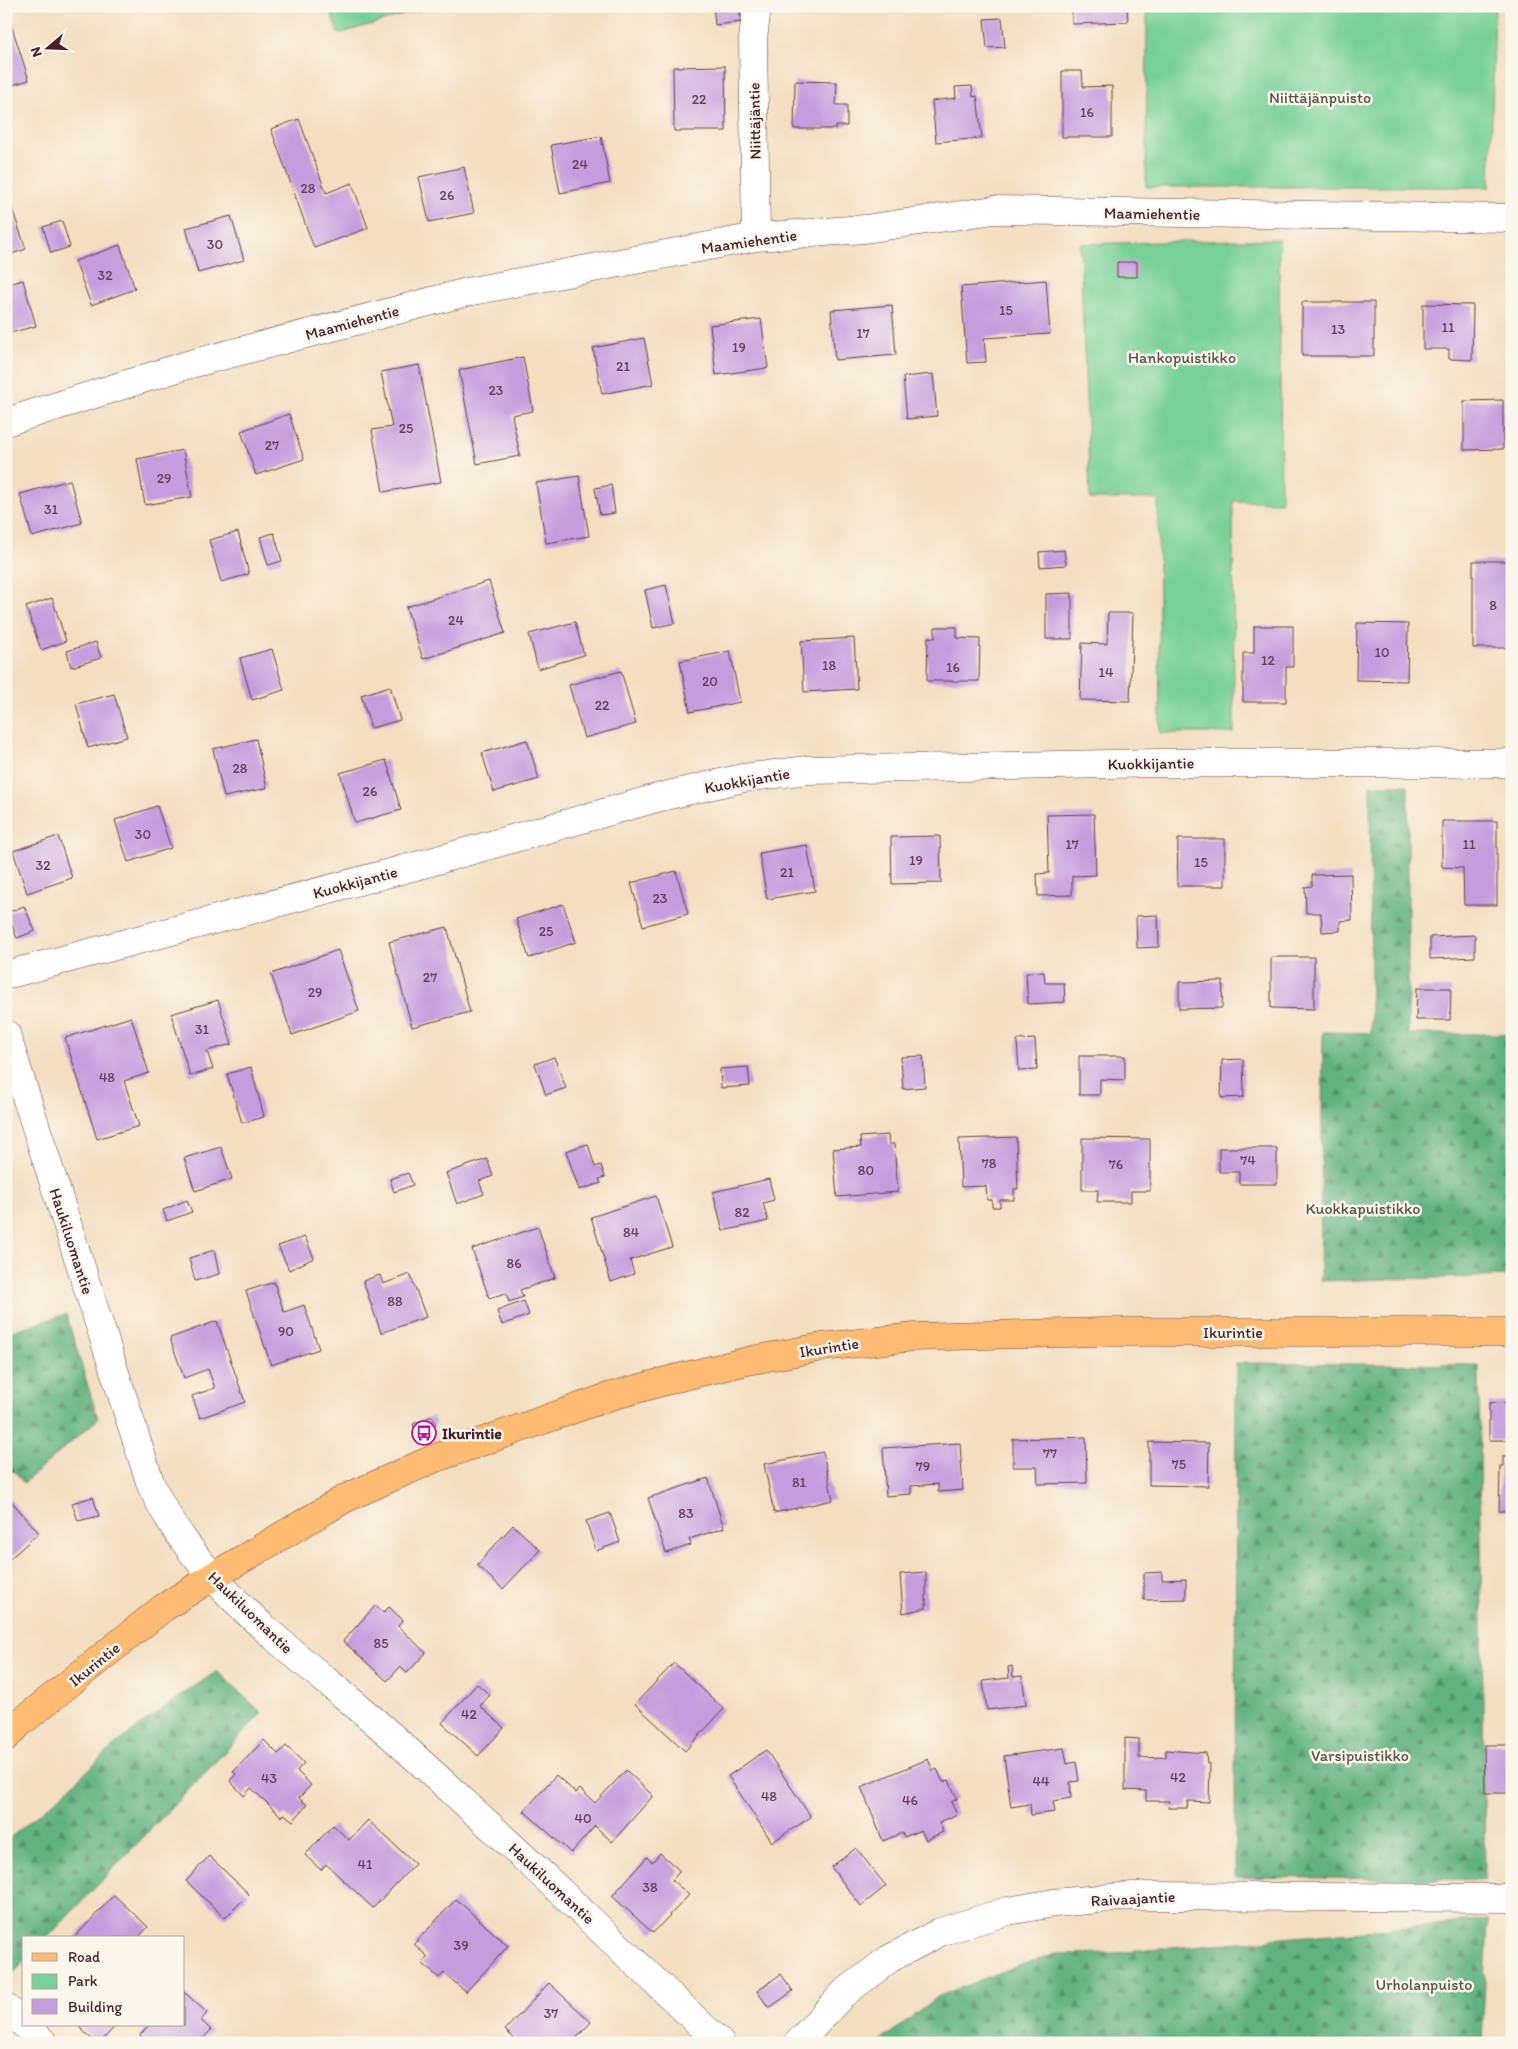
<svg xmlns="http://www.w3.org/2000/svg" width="1518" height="2049" font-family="Itim,sans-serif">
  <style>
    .forest { fill: url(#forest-firs); stroke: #566856 }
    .green { fill: #77d097; stroke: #607861 }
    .building { fill: #c49dde }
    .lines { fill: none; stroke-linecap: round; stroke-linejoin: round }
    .minor-casing { stroke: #633c41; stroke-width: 29 }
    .major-casing { stroke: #633c41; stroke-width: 29 }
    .minor { stroke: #fff; stroke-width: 28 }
    .major { stroke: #febb71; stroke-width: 28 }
    .labels { text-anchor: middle; stroke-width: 5; stroke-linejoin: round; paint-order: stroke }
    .number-label { font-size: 14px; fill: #683e58 }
    .park-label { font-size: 16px; fill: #58544b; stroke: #fbf7ec }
    .street-label { font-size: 16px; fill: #4a1f2b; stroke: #fbf7ec }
    .poi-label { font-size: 16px; font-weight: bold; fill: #4a1f2b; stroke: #fbf7ec; text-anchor: start }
  </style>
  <defs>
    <pattern id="forest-firs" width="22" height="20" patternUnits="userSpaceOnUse" patternTransform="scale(1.25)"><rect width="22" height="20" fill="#61b280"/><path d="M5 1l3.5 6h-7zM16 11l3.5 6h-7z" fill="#529069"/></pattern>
  </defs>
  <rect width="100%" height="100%" fill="#fbf7ec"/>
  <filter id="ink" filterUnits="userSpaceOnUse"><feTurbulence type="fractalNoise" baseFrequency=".02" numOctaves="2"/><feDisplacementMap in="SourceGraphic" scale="10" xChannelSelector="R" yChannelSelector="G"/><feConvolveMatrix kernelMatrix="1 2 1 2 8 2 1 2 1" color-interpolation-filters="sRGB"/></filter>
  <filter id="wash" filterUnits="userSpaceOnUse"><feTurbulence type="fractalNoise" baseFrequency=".0096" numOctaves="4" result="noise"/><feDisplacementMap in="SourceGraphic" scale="20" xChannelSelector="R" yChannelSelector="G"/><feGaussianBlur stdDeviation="1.12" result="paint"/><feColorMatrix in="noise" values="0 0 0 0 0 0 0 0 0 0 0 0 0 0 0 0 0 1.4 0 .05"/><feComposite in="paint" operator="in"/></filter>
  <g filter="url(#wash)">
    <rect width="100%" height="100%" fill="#f3dec0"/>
    <!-- forest -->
    <path class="forest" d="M1370,785h38v249h104v242l-192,5 3,-249 48,1z
      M66,1314l32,105 -74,64 -18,-21v-129z
      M1236,1363l243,2 6,515 -250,-3z
      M217,1671l45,42 -215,225h-23v24l-14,15 -4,-3v-133l51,-42 58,-54 54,-41z
      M1488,1920l-6,123h-604l61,-47 64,-25 53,-17 59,-1z"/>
    <!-- green -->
    <path class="green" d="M329,6h106l-97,28z
      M1147,6h348l-5,181h-344z
      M1279,239l2,263 -48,-1 1,232h-74l-2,-234h-68l-10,-255z"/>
    <g id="blocks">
      <!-- building -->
      <path class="building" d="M713,6h26l2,16 -26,3z
        M1072,6h55l1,16 -56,2z
        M6,15h2l21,65 -23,7z
        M1002,18l3,29 -18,1 -3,-29z
        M725,66l1,65h-52l-1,-64z
        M1062,71h20l1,16 29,-1v51h-50z
        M795,81l42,1 -1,23h11v21h-11v3h-42z
        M972,86l1,11 4,-1 5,42 -46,4 -4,-41 24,-3 -1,-11z
        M299,119l27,74 26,-10 16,45 -54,20 -43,-119z
        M601,136l9,47 -50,10 -9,-48z
        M464,167l10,46 -45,9 -10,-45z
        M6,200h3l17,49 -20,7z
        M231,216l13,44 -46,13 -12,-45z
        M62,221l8,26 -19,6 -8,-26z
        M120,245l15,44 -44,16 -16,-44z
        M1117,262h20v15h-20z
        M23,280l13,46 -30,8v-49z
        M1046,280l4,54 -66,4 2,24 -19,1 -6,-76z
        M1302,302h72v54h-72z
        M1423,304l50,1 -1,55 -23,-1v-10h-26z
        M892,305l4,50 -61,5 -4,-50z
        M761,319l7,49 -52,7 -6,-50z
        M644,338l9,46 -51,10 -9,-46z
        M523,357l10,54 -21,4 8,41 -43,8 -18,-94z
        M419,365l22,117 -58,10 -11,-62 20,-3 -11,-55z
        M933,374l4,42 -30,3 -4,-42z
        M1503,400v49l-39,1v-49z
        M289,414l15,45 -48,16 -15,-44z
        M183,450l9,47 -47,8 -8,-46z
        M579,476l10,60 -43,7 -10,-60z
        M70,480l12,43 -50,14 -12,-43z
        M611,485l4,28 -15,2 -5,-27z
        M238,532l11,42 -28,8 -12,-42z
        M274,533l8,28 -14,4 -8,-28z
        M1064,550l2,15 -26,2 -1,-15z
        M1473,561h39v87h-39z
        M489,581l16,52 -82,26 -17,-52z
        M666,585l9,38 -22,5 -8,-38z
        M1072,593v46h-26v-45z
        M52,598l14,43 -25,9 -15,-43z
        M1108,613h25l-3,88 -50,-1 2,-57 25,1z
        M575,622l9,33 -46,14 -9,-35z
        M1357,623l51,1 -1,57 -51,-1z
        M1254,626h39v41h-7v35h-43v-49h11z
        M935,627h22v11l23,1 -1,42h-52l1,-44 7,1z
        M854,638l3,51 -53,3 -3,-51z
        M96,642l5,16 -30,9 -4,-16z
        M272,649l12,41 -32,10 -12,-42z
        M730,651l10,51 -50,10 -10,-51z
        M621,671l15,53 -52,14 -15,-53z
        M390,686l10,34 -29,8 -10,-33z
        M114,694l13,43 -39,11 -12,-44z
        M256,739l11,49 -43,9 -11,-48z
        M527,740l12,39 -45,13 -12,-39z
        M386,760l15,50 -46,13 -15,-50z
        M157,806l14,42 -43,14 -13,-42z
        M1094,814l2,61 -24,1v19l-34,1 -1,-22 12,-1 -2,-58z
        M1442,821h55v84h-33l-1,-37 -21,-1z
        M58,836l14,42 -45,15 -14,-42z
        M940,836l1,47 -49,1 -1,-47z
        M1178,839h47v47h-48z
        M807,845l8,46 -48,8 -8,-46z
        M676,871l12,43 -45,12 -12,-43z
        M1351,874l1,46 -12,1v10l-18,1 -1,-19h-15l-1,-26 7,-1v-11z
        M563,904l13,38 -47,16 -13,-39z
        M24,906l11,25 -18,7 -10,-25z
        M1158,915l1,32 -22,1 -1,-32z
        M447,927l23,85 -58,15 -23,-85z
        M1475,935v22l-45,2v-22z
        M338,950l21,61 -67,24 -21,-61z
        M1271,957h43v52l-43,-1z
        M1044,972l1,11h19l1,19 -37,2 -2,-31z
        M1223,981l-1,27 -43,1v-27z
        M1417,988h34l-1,32h-34z
        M218,1000l14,44 -25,7 6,18 -23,7 -19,-62z
        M131,1017l18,56 -25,8 15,45 -42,13 -32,-101z
        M1035,1039l2,31 -18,1 -2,-31z
        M923,1056l2,31 -22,2 -2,-32z
        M1079,1056h46v24l-25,-1v16h-21z
        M554,1057l12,31 -20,7 -11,-31z
        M1243,1059l1,38 -23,1 1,-38z
        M251,1067l13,50 -22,6 -15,-49z
        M748,1067l2,19 -29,2 -1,-19z
        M888,1135l1,9h5l4,48 -61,5 -4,-48 28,-2 -1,-10z
        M1016,1137l2,52h-4v11h-14v7h-8v-7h-5l-1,-14 -25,1 -2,-48z
        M1082,1138l68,1v52h-19v11h-34l1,-12h-16z
        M588,1144l7,23 6,-2 4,12 -6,2 2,4 -22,7 -13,-39z
        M221,1147l11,32 -37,12 -11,-33z
        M1219,1148h58v36h-38v-12h-20z
        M487,1159l6,17 -14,5 5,13 -27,10 -11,-31z
        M408,1173l5,12 -19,7 -4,-13z
        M769,1179l5,21 -11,3 5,18 -45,10 -10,-39z
        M656,1196l16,51 -42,13 4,14 -23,8 -20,-65z
        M187,1200l5,12 -25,9 -4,-11z
        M538,1227l17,51 -35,12 3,7 -14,5 -3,-9 -17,5 -17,-49z
        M305,1237l9,21 -25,12 -11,-24z
        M214,1250l5,24 -24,7 -6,-23z
        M410,1274l16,43 -45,16 -18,-52 17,-6 3,9z
        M274,1282l10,30 20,-7 15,44 -48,16 -25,-74z
        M524,1301l5,14 -27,10 -5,-14z
        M217,1321l28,81 -45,16 -8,-22 23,-8 -7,-19 -24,9 -14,-40z
        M1512,1402v38h-23v-37z
        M432,1416l4,8 -20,8 -3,-8z
        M1086,1437l1,46 -49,1 -1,-17h-24v-28z
        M1149,1442l60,1 -1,43 -59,-1z
        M960,1443l3,47 -25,2v-8l-27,2v8l-25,2 -3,-48z
        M823,1452l10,48 -59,13 -10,-49z
        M1503,1456h9v55h-13l1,-45h3z
        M6,1463l7,8 -7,7z
        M708,1478l16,50 -35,11 2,6 -25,8 -18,-55z
        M6,1495l33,38 -33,29z
        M93,1497l6,19 -21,5 -6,-18z
        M610,1513l10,29 -24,9 -10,-30z
        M513,1525l27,25 -37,39 -26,-24z
        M926,1572v36l-23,5 -3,-39z
        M1162,1572v8l24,-1v20l-42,1v-27z
        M376,1605l7,8 6,-6 14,13 -5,6 28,27 -19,20 -7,-6 -13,14 -44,-40z
        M674,1663l50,46 -39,42 -50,-47z
        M1012,1666l1,11 9,-1 4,29 -39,5 -4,-29 26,-3 -1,-11z
        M477,1684l13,11 -10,11 24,22 -26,28 -36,-33z
        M1125,1738l14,1v19l27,-1v-7l40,3 1,11h3l-1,38 -21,-1 -1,7h-19l1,-7h-23v-10l-21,-1z
        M264,1740l14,14 8,-8 18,17 -7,8 14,14 -12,13 8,7 -14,16 -9,-7 -2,3 -31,-29 -7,8 -14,-15 6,-7 -3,-2z
        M1484,1745h28v48h-27z
        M1064,1748l3,16 9,-2 3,19 -9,1 1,16 -18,3 2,11 -24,3 -1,-11 -19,3 -7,-51z
        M766,1750l45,67 -39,25 -44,-66z
        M928,1759l5,12 4,-2 6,13 6,-2 8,19 -6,3 6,13 -18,7 4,10 -17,8 -5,-10 -17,7 -2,-4 -19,8 -22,-54z
        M626,1770l27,26 -41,46 -17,-16 -24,27 -47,-42 32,-36 20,18 4,-4 15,14z
        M368,1820l47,44 -42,44 -47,-44 -5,6 -16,-15 28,-30 16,15z
        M856,1848l30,38 -25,20 -30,-39z
        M660,1853l20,18 -8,9 17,15 -36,38 -41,-37 35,-39 5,5z
        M209,1856l40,38 -24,24 -39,-37z
        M114,1895l34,32 -10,11h-64z
        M456,1899l52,47 -42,46 -22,-19 -5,5 -17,-15 6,-6 -14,-13z
        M781,1974l12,17 -24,17 -12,-17z
        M549,1983l42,39 -19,21h-53l-14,-13z
        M184,1992l23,21 -6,7 10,10 -12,13h-51l-8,-8 9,-10h35z
        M77,2025h39l-16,18h-4z"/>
    </g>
  </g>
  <g filter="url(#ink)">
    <use href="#blocks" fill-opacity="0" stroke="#633c41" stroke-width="1"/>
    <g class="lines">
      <!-- minor casing -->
      <g class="minor-casing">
        <path id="minor" d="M756,237l-3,-198 4,-33
          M6,422l181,-57 280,-73 289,-55 109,-8 129,-19 518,8
          M6,975l421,-112 233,-66 83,-19 65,-8 351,-7h353
          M6,1034l145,451c51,110 158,176 246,256 109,98 216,200 323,302
          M6,2008l18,16
          M25,2025l19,18
          M798,2043l45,-49 46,-35 51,-27 68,-21 46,-8 79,-7 379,2"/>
      </g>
      <!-- major casing -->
      <g class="major-casing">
        <path id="major" d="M6,1737l14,-14 143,-115 49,-31 134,-79 87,-39 175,-62 65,-18 79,-19 70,-13 92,-10 189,-5h409"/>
      </g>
      <!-- minor -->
      <use href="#minor" class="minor"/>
      <!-- major -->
      <use href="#major" class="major"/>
    </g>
  </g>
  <!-- icons -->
  <defs>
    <g id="bus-ring" transform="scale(1.25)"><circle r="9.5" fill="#fbf7ec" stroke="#b5179e" stroke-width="1.5"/><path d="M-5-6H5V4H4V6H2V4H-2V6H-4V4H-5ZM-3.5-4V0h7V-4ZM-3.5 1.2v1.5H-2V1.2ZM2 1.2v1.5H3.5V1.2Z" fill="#b5179e"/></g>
  </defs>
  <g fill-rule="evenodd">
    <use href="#bus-ring" x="424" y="1433"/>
  </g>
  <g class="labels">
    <!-- number labels -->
    <g class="number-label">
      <text x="699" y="104">22</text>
      <text x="1087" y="117">16</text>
      <text x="580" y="169">24</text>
      <text x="308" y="193">28</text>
      <text x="447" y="200">26</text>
      <text x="215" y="249">30</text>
      <text x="105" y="280">32</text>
      <text x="1006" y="315">15</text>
      <text x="1448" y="332">11</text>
      <text x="1338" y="334">13</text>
      <text x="863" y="338">17</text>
      <text x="739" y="352">19</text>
      <text x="623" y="371">21</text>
      <text x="496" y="395">23</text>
      <text x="406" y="433">25</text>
      <text x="272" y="450">27</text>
      <text x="164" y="483">29</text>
      <text x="51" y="514">31</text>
      <text x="1493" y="610">8</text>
      <text x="456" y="625">24</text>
      <text x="1382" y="657">10</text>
      <text x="1268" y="665">12</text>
      <text x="829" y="670">18</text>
      <text x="953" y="672">16</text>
      <text x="1106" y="677">14</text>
      <text x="710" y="686">20</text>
      <text x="602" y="710">22</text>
      <text x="240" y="773">28</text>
      <text x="370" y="796">26</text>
      <text x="143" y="839">30</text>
      <text x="1072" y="849">17</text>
      <text x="1469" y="849">11</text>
      <text x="916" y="865">19</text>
      <text x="1201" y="867">15</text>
      <text x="43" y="870">32</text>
      <text x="787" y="877">21</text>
      <text x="660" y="903">23</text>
      <text x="546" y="936">25</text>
      <text x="430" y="982">27</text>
      <text x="315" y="997">29</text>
      <text x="202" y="1034">31</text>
      <text x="107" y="1082">48</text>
      <text x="1248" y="1165">74</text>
      <text x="989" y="1168">78</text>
      <text x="1116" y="1169">76</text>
      <text x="866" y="1175">80</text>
      <text x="742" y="1217">82</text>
      <text x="631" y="1237">84</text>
      <text x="514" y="1268">86</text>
      <text x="395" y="1306">88</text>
      <text x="286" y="1336">90</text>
      <text x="1050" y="1458">77</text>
      <text x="1179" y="1469">75</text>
      <text x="923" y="1471">79</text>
      <text x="799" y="1487">81</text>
      <text x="686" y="1518">83</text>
      <text x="381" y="1648">85</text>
      <text x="469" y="1719">42</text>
      <text x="1178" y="1782">42</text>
      <text x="269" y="1783">43</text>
      <text x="1041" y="1786">44</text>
      <text x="769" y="1801">48</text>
      <text x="910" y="1805">46</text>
      <text x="583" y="1823">40</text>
      <text x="365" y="1869">41</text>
      <text x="650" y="1892">38</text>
      <text x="461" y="1950">39</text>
      <text x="551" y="2018">37</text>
    </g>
    <!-- park labels -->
    <g class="park-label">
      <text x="1320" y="103">Niittäjänpuisto</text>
      <text x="1182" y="363">Hankopuistikko</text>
      <text x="1363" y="1214">Kuokkapuistikko</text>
      <text x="1360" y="1761">Varsipuistikko</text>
      <text x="1424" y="1990">Urholanpuisto</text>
    </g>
    <!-- street labels -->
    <g class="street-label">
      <text transform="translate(754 121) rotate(-91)" y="6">Niittäjäntie</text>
      <text transform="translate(1152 213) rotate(1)" y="6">Maamiehentie</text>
      <text transform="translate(749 241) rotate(-8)" y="6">Maamiehentie</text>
      <text transform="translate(352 322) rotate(-15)" y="6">Maamiehentie</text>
      <text transform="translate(1151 763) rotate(-1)" y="6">Kuokkijantie</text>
      <text transform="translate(747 780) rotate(-10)" y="6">Kuokkijantie</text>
      <text transform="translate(355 882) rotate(-15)" y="6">Kuokkijantie</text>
      <text transform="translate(72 1241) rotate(72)" y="6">Haukiluomantie</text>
      <text x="1233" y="1338">Ikurintie</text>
      <text transform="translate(829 1347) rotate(-9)" y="6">Ikurintie</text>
      <text transform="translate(251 1612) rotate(44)" y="6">Haukiluomantie</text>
      <text transform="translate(94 1664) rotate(-39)" y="6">Ikurintie</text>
      <text transform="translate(552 1883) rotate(43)" y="6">Haukiluomantie</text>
      <text transform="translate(1133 1898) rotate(-3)" y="6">Raivaajantie</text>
    </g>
    <!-- poi labels -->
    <g class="poi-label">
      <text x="442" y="1439">Ikurintie</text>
    </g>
  </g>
  <!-- margin -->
  <rect width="1518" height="2049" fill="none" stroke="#fbf7ec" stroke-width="25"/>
  <!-- legend -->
  <rect x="22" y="1936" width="162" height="90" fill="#fbf7ec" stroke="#b4a19f"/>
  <rect x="32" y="1953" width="25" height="8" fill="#febb71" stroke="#b4a19f"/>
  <text x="68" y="1962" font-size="15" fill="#4a1f2b">Road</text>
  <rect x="32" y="1974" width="25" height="15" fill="#77d097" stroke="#b4a19f"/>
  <text x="68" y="1986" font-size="15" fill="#4a1f2b">Park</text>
  <rect x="32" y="1999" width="25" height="15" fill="#c49dde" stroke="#b4a19f"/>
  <text x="68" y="2012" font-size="15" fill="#4a1f2b">Building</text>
  <!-- north arrow -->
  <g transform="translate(48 48) rotate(251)" stroke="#fbf7ec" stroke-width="4" paint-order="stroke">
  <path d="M0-4L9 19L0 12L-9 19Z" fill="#4a1f2b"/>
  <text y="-8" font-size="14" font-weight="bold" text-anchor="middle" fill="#4a1f2b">N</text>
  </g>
</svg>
